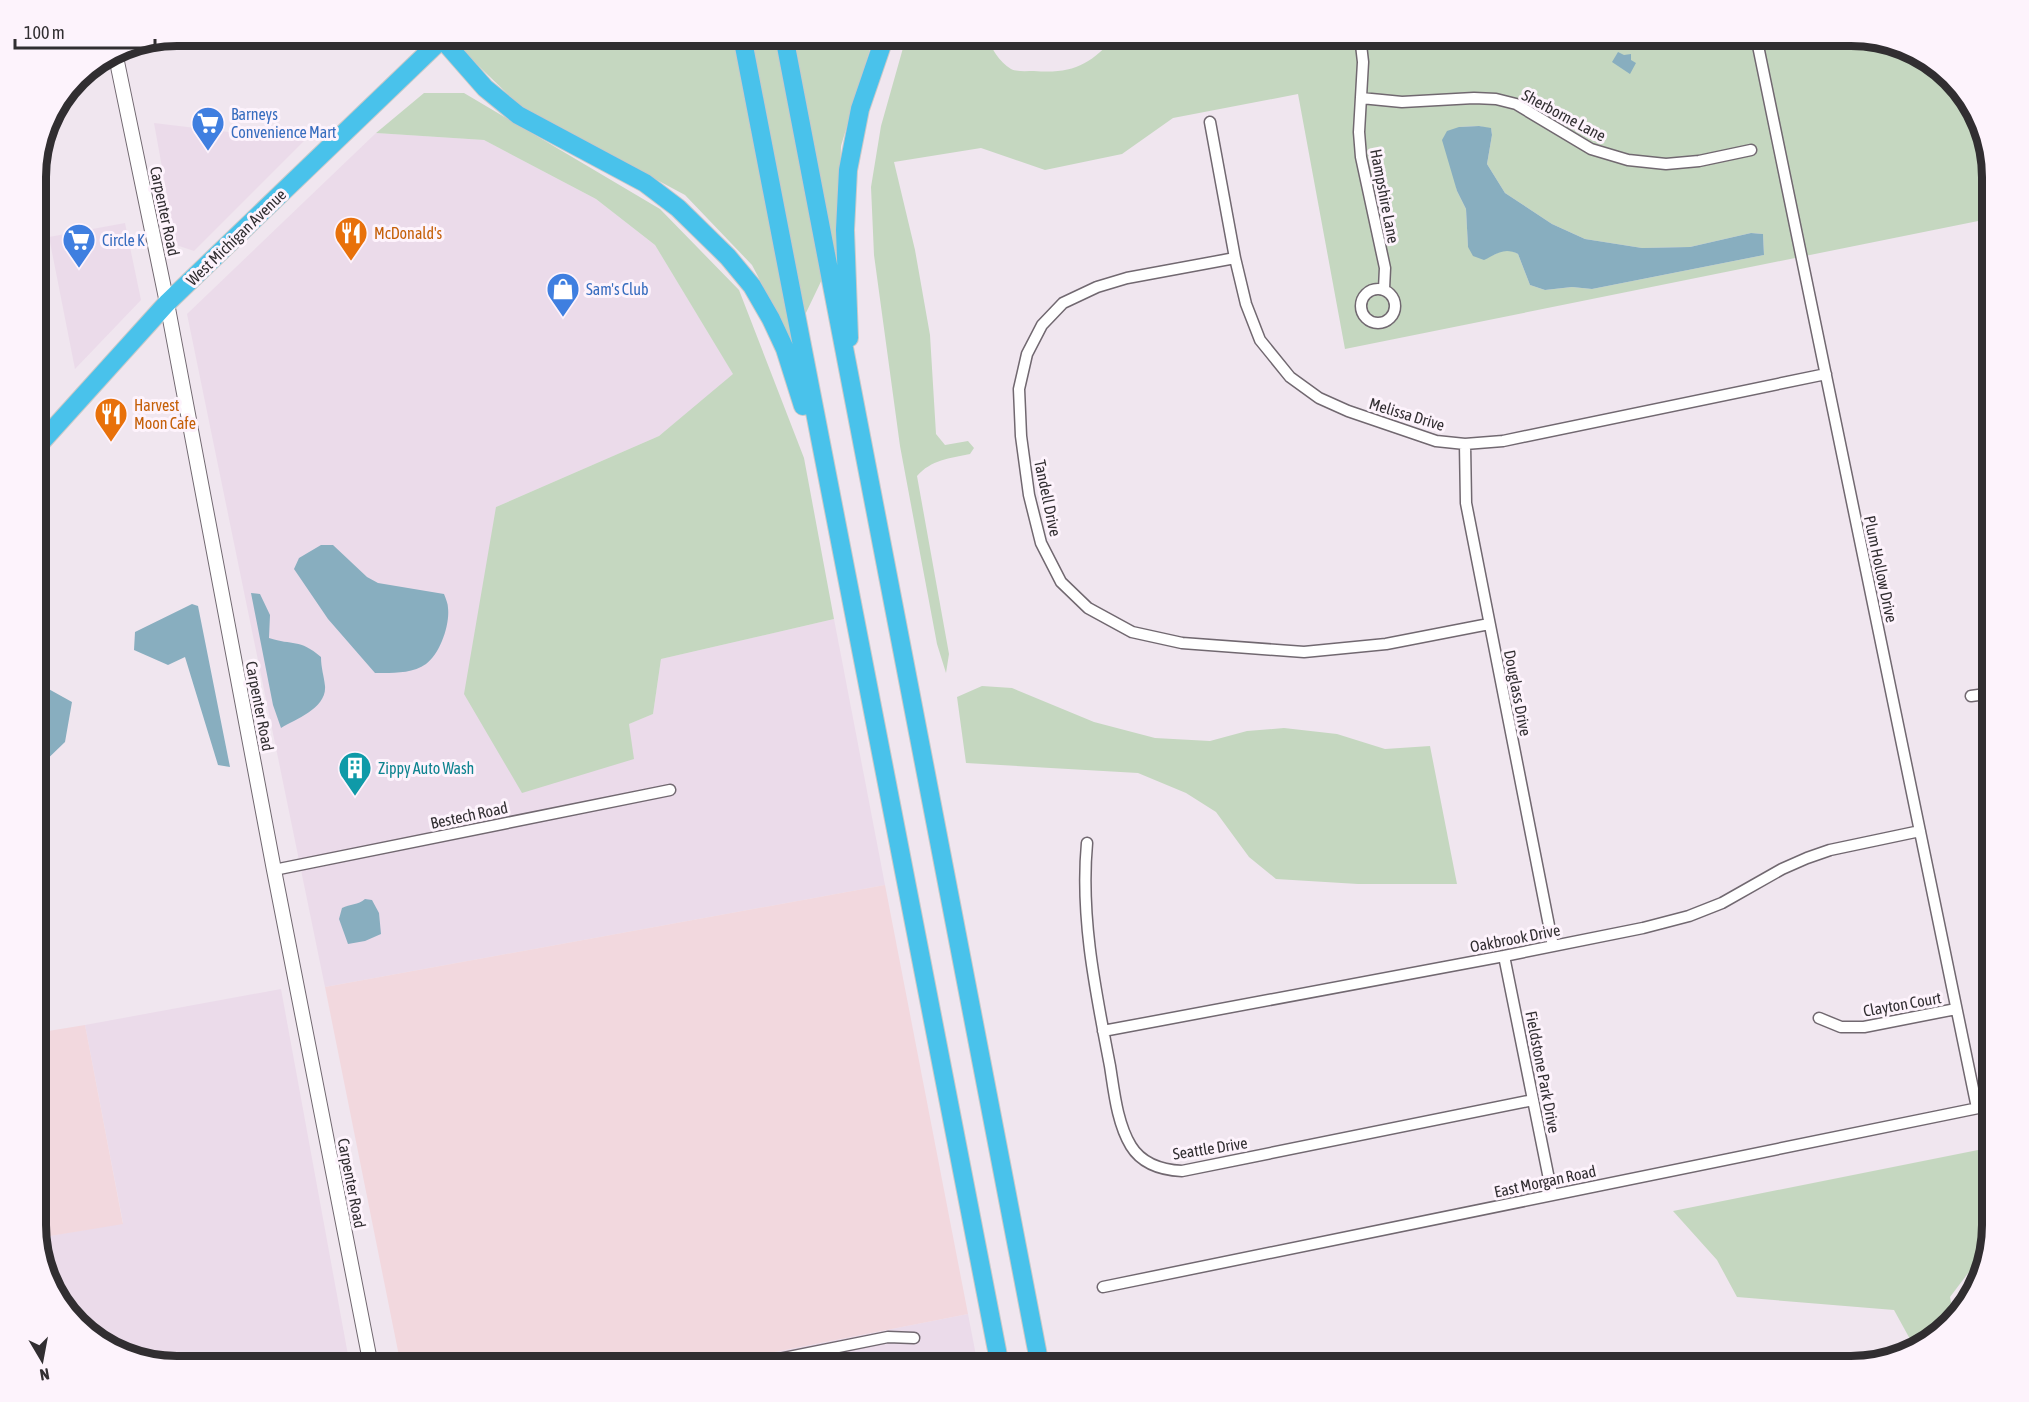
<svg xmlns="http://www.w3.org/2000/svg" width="2029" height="1402" font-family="'Asap Condensed',sans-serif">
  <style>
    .built { fill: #ebdbea }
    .industrial { fill: #f2d8de }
    .green { fill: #c5d7c0; fill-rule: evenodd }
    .water { fill: #88aebf }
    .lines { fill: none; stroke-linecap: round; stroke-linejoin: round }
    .street-casing { stroke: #716870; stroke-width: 13 }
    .secondary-casing { stroke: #716870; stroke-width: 16 }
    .highway-casing { stroke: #c9c9c9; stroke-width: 20 }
    .street { stroke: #fff; stroke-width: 10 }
    .secondary { stroke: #fff; stroke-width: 14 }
    .highway { stroke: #49c2eb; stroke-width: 18 }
    .labels { text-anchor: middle; stroke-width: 6; stroke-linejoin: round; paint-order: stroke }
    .shop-label { font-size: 16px; fill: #366cbe; stroke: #fdf3fc; text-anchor: start }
    .street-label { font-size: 16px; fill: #312e31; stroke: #fdf3fc }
    .food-label { font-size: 16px; fill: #c56008; stroke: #fdf3fc; text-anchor: start }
    .culture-label { font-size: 16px; fill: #0d838f; stroke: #fdf3fc; text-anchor: start }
    .rim { fill: none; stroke: #312e31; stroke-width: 8 }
  </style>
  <rect width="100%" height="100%" fill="#f0e6ef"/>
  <!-- built -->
  <path class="built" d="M154,123l150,18 -110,110 -18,-6z
    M376,133l108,7 112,59 59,46 79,130 -75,61 -163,71 133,217 24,-10 8,-55 173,-40 51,266 -560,102 -138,-673z
    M125,223l16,77 -66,69 -26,-132z
    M281,989l69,377h-173l-78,-24 -44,-47 -17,-57 85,-15 -38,-198z
    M968,1314l10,52h-275z"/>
  <!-- industrial -->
  <path class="industrial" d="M885,885l83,429 -265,52h-302l-76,-379z
    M85,1025l38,199 -85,14 -2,-205z"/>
  <!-- green -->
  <path class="green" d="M474,36h403l-7,13 -29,97 -3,100 -46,96 -40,-77 -67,-70 -164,-88 -60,-58z
    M910,36h75c7,12 14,26 26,33 6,3 16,2 23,2 39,3 56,-6 82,-35h736l78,24 44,47 19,70v41l-648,131 -47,-255 -125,24 -51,36 -77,16 -64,-22 -87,14 21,88 15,85 6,99 9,11 23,-4 6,7 -4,6c-20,4 -39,6 -53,22l32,178 -3,19 -9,-29 -37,-198 -26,-191 -3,-68 10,-61 22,-78zM1479,126l12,3 1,6 -5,29 18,29 47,31 33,15 57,9 48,-1 61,-14 12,1 1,21 -172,34 -20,-2 -27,3 -15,-5 -12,-31c-9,-5 -15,-5 -24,1l-26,-8 -2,-38 -9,-18 -2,-10 4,-54z
    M424,93h40l196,116 79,81 65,168 30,161 -173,40 -8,55 -24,10 5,35 -112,34 -58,-99 32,-187 163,-71 74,-62 -78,-129 -59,-46 -112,-59 -108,-7z
    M982,686l30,2 82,34 61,16 55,3 37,-10 37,-3 53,6 48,15 45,-3 27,138h-99l-82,-5 -27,-22 -33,-45 -30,-19 -48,-20 -172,-10 -9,-66z
    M1993,1147v78l-13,42 -8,1 -22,29 4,20 -38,33 -22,-40 -157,-13 -20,-37 -44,-49z"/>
  <!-- water -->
  <path class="water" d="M1618,52l6,3 7,-1v6l5,3 -6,11 -18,-12z
    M1479,126l12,2 1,7 -5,29 18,29 47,31 33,15 57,9 48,-1 61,-14 12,1 1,21 -172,34 -20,-2 -27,3 -15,-5 -12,-31c-14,-7 -21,0 -34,6l-11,-4 -5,-9 -2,-38 -9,-18 -15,-51 5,-9 12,-4z
    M321,545h12l34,32 11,6 66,11c2,5 4,10 4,14 2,17 -8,46 -22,56 -14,10 -35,9 -51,9l-47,-54 -34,-50 5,-11z
    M251,593l9,1 10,21 -1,23c24,8 30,0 52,19 0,11 3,19 4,29 2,22 -29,33 -44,42l-8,-23z
    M192,604l6,2 32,161 -12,-2 -33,-108 -17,8 -34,-15 1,-18z
    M36,682l36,20 -7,40 -29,28z
    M365,899l7,1 7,13 2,21 -16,7 -17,3 -9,-25 3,-11c8,-4 16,-3 23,-9z"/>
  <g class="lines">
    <!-- street casing -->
    <g class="street-casing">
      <path id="street" d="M1360,36l3,26 -4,70 2,25 24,111 -1,21
        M1756,36l221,1072
        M1361,98l41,4 72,-4 22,1 20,5 75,45 37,11 38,4 33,-3 52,-11
        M1210,122l25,136 11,46 14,36 30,37 29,21 29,13 88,30 29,3 38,-3 323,-67
        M1235,258l-108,20 -30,9 -34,16 -21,22 -15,29 -8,35 2,47 8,59 12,48 20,39 27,26 44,24 50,11 122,9 82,-8 103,-20
        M1361 306a17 17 0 1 1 34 0a17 17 0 1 1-34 0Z
        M1465,444l1,59 87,443
        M1971,696l22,-3
        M1087,843c-7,75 9,150 23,223 4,25 7,57 21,80 11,18 31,24 51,25l351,-71
        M274,870l396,-80
        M1504,956l48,238
        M1819,1018l22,9h23l92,-18
        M1103,1031l401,-75 139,-28 46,-12 33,-13 60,-34 25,-11 23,-8 90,-19
        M1103,1287l890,-182
        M744,1366l144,-29 26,1"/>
    </g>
    <!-- secondary casing -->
    <g class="secondary-casing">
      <path id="secondary" d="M115,52l52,251 107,567 97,496"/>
    </g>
    <!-- highway casing -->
    <g class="highway-casing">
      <path id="highway" d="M742,36l258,1330
        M784,36l256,1330
        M442,39l43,49 33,27 127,68 33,25 50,49 24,29 19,33 14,30 18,57
        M849,338l-4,-108 3,-60 12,-61 25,-73
        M36,448l131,-145 278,-267"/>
    </g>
    <!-- street -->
    <use href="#street" class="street"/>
    <!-- secondary -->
    <use href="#secondary" class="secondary"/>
    <!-- highway -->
    <use href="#highway" class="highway"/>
  </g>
  <!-- icons -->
  <defs>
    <g id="supermarket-pin" transform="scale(1.725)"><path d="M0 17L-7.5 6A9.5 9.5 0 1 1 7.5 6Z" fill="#3f7fe0" stroke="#fdf3fc"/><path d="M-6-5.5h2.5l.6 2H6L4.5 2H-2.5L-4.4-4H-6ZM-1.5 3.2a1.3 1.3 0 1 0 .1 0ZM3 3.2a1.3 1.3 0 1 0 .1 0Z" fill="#fff"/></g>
    <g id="restaurant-pin" transform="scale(1.725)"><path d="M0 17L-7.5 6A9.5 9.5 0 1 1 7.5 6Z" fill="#e8710a" stroke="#fdf3fc"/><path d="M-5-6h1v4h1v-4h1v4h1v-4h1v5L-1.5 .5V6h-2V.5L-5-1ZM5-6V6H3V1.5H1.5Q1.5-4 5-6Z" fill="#fff"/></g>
    <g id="shop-pin" transform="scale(1.725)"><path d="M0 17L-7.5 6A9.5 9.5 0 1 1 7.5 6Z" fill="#3f7fe0" stroke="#fdf3fc"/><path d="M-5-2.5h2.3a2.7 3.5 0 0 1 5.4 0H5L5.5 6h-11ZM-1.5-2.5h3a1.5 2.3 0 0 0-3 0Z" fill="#fff"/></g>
    <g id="building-pin" transform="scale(1.725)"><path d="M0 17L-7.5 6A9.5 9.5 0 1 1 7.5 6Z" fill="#0f9aa8" stroke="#fdf3fc"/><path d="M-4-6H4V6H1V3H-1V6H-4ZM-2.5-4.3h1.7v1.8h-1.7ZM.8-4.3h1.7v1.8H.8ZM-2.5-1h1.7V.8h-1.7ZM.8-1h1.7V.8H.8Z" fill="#fff"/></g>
  </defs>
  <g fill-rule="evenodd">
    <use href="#supermarket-pin" x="208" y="123"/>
    <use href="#restaurant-pin" x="351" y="233"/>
    <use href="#supermarket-pin" x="79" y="240"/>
    <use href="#shop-pin" x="563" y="289"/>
    <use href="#restaurant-pin" x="111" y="414"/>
    <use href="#building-pin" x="355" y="768"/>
  </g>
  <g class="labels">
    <!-- shop labels -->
    <g class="shop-label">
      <text x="231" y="120">Barneys<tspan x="231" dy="18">Convenience Mart</tspan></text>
      <text x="102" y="246">Circle K</text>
      <text x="586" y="295">Sam's Club</text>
    </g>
    <!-- street labels -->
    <g class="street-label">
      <text transform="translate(1564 115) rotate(28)" y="6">Sherborne Lane</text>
      <text transform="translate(1385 196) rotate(79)" y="6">Hampshire Lane</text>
      <text transform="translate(165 211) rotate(78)" y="6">Carpenter Road</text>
      <text transform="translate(236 237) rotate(-44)" y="6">West Michigan Avenue</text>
      <text transform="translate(1407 414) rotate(17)" y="6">Melissa Drive</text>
      <text transform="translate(1048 498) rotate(78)" y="6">Tandell Drive</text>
      <text transform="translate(1881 569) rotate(78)" y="6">Plum Hollow Drive</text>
      <text transform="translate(1518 693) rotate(79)" y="6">Douglass Drive</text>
      <text transform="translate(260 706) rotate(79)" y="6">Carpenter Road</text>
      <text transform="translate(469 815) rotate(-12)" y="6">Bestech Road</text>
      <text transform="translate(1515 938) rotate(-11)" y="6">Oakbrook Drive</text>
      <text transform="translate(1902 1004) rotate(-10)" y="6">Clayton Court</text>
      <text transform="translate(1543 1072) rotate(79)" y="6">Fieldstone Park Drive</text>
      <text transform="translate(1210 1148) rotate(-9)" y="6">Seattle Drive</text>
      <text transform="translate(1545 1181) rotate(-12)" y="6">East Morgan Road</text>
      <text transform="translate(352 1183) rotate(79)" y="6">Carpenter Road</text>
    </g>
    <!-- food labels -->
    <g class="food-label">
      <text x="374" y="239">McDonald's</text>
      <text x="134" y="411">Harvest<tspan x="134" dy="18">Moon Cafe</tspan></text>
    </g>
    <!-- culture labels -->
    <g class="culture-label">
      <text x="378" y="774">Zippy Auto Wash</text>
    </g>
  </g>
  <!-- crop -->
  <path d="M0 0H2029V1402H0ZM177 46H1851A131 131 0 0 1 1982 177V1225A131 131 0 0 1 1851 1356H177A131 131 0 0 1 46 1225V177A131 131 0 0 1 177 46Z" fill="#fdf3fc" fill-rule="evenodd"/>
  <path class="rim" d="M177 46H1851A131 131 0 0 1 1982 177V1225A131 131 0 0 1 1851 1356H177A131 131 0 0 1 46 1225V177A131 131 0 0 1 177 46Z"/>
  <!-- north arrow -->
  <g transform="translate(42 1360) rotate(170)" stroke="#fdf3fc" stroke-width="4.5" paint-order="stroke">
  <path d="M0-4.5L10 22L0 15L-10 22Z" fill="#312e31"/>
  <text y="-9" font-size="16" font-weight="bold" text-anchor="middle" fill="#312e31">N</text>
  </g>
  <!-- scale -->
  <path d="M15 39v9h140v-9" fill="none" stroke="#312e31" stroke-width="3"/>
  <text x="24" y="39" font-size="18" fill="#312e31" stroke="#fdf3fc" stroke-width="4.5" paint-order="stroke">100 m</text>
</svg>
